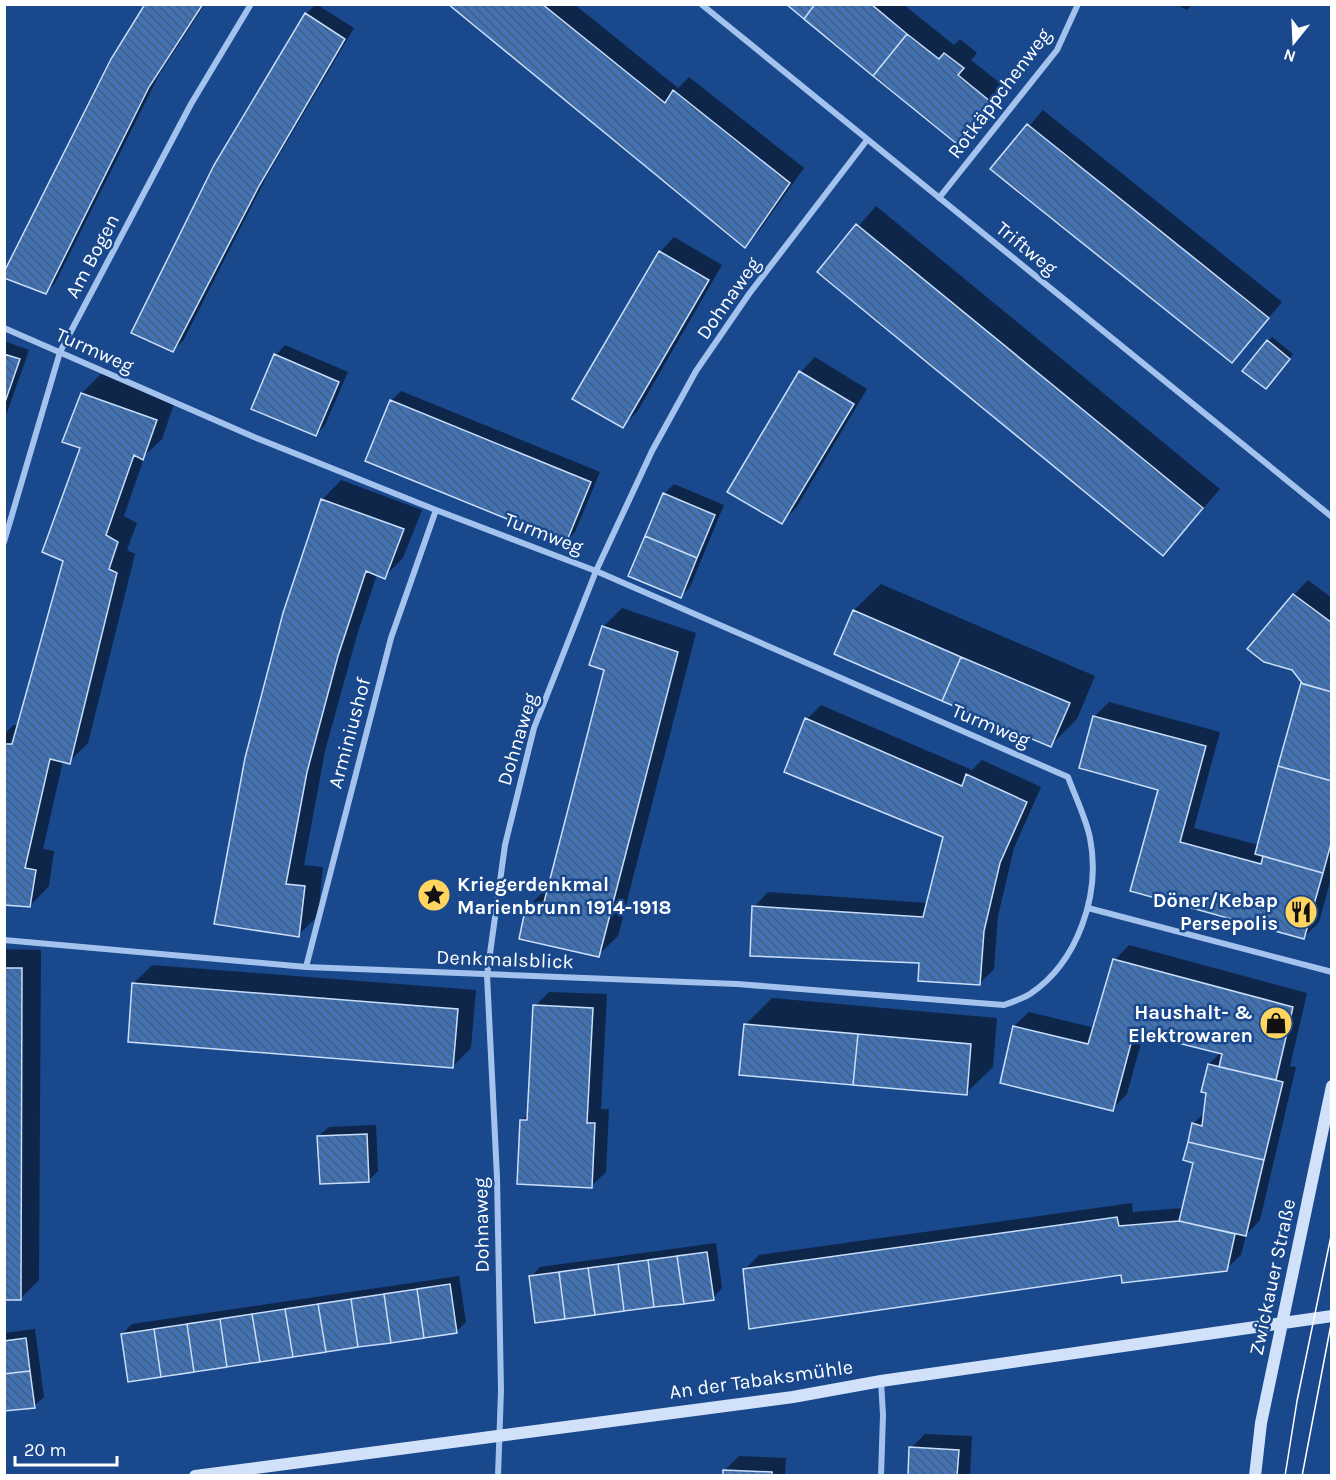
<svg xmlns="http://www.w3.org/2000/svg" width="1336" height="1480" font-family="Karla,sans-serif">
  <style>
    .shadow { fill: #0007 }
    .building { fill: url(#building-back-hatch); stroke: #c9defa; stroke-width: 1.5 }
    .lines { fill: none; stroke-linecap: round; stroke-linejoin: round }
    .street { stroke: #a3c3ee; stroke-width: 6 }
    .secondary { stroke: #d1e1fa; stroke-width: 12 }
    .tram { stroke: #fff; stroke-width: 1.5 }
    .labels { text-anchor: middle; stroke-width: 5; stroke-linejoin: round; paint-order: stroke }
    .street-label { font-size: 20px; fill: #fff; stroke: #19488c }
    .poi-label { font-size: 20px; font-weight: bold; fill: #fff; stroke: #19488c; text-anchor: end }
  </style>
  <defs>
    <pattern id="building-back-hatch" width="6" height="6" patternUnits="userSpaceOnUse" patternTransform="scale(1.5)"><rect width="6" height="6" fill="#4172b4"/><path d="M-1 5l2 2M0 0l6 6M5-1l2 2" fill="none" stroke="#475d7b"/></pattern>
  </defs>
  <rect width="100%" height="100%" fill="#19488c"/>
  <!-- shadow -->
  <path class="shadow" d="M147,4h58l-46,71 -104,208 -9,9z
    M316,4l38,24 -86,146 -85,167 -10,9 133,-336z
    M450,4h124l104,84 11,-11 115,91 -45,63 -15,15z
    M788,4h115l51,41 6,-6 17,14 -6,7 34,27 -48,55z
    M1175,4h17l-5,6z
    M1043,110l239,192 -50,59 -239,-192z
    M876,206l344,283 -57,65 -344,-282z
    M674,237l48,28 -85,147 -15,14 38,-174z
    M1272,337l21,17 -23,29 -2,-42z
    M4,341l25,9 -25,71z
    M285,345l63,27 -23,53 -9,10 -40,-80z
    M815,357l52,32 -71,119 -14,14 -53,-31 72,-119z
    M101,374l74,27 -13,38 -17,16 -21,61 13,7 -10,27 8,4 -47,189 -19,19 -6,-1 -20,88 11,2 -5,35 -19,20 -26,-2v-170l10,-9h5l46,-164 17,-114v-54z
    M401,391l199,81 -25,60 -9,9 -175,-140z
    M341,480l81,30 -19,48 -19,19 -7,-3 -20,61 -32,116 -21,114 19,2 -5,49 -20,19 -82,-12 106,-423z
    M674,484l50,21 -34,82 -10,10 -16,-103z
    M1308,580l24,18v277l-13,47 -15,15 -172,-47 28,-101 -65,-73 14,-14 111,30 -26,96 65,17 45,-161 -11,-15 1,-74z
    M881,584l214,92 -18,43 -27,27 -214,-93 18,-43z
    M622,608l74,25 -78,303 -20,19 -70,-48 19,-19 3,1 56,-220 -3,-42z
    M821,705l151,65 10,-10 59,27 -27,61 -16,68 -4,53 -15,15 -59,-23 -166,-54 14,-15 160,11 17,-67 -138,-117z
    M1129,945l178,48 -17,73 6,1 -36,153 -14,15 -5,20 -15,14 -104,4 -378,-3 15,-15 373,-52 1,9 50,-4 11,-46 -1,-38 12,-12 4,-48 12,-12 -77,-20 -17,62 -15,15 -98,-83 15,-14 66,16 20,-68z
    M4,949l37,1 -2,330 -19,19h-16z
    M152,965l324,25 -5,58 -19,19 -319,-83z
    M549,992l58,2 -6,115h8l-3,63 -15,14 -70,-65 8,-8 6,-107z
    M772,998l225,20 -4,49 -27,26 -221,-68z
    M376,1125l2,46 -10,10 -49,-45 10,-9z
    M716,1243l6,45 -9,10 -182,-21 9,-10z
    M459,1276l7,46 -9,9 -335,3 10,-10z
    M35,1329l9,68 -10,9 -30,4v-77z
    M925,1434l47,2 -2,40h-61l2,-28z
    M739,1456l47,2 -1,18h-61l1,-6z"/>
  <!-- building -->
  <path class="building" d="M145,4h58l-54,83 -103,207 -42,-16v-6l107,-213z
    M448,4h94l123,99 8,-13 117,93 -45,65z
    M786,4h29l-11,15z
    M815,4h56l36,30 -34,42 -69,-57z
    M305,13l40,26 -86,147 -86,166 -42,-19 83,-168z
    M907,34l32,25 5,-6 20,15 -6,7 33,27 -34,42 -84,-68z
    M1027,124l242,194 -37,45 -242,-194z
    M856,224l347,284 -40,48 -346,-284z
    M659,251l50,29 -86,148 -51,-29z
    M1267,340l23,19 -24,30 -24,-18z
    M4,354l16,5 -16,46z
    M274,354l65,28 -23,54 -65,-27z
    M799,371l55,33 -72,120 -55,-32z
    M81,393l76,27 -14,40 -9,-5 -28,80 12,7 -9,27 8,4 -47,191 -20,-5 -25,109 11,2 -6,37 -26,-2v-161h8l51,-183 -21,-9 38,-104 -18,-6z
    M390,400l201,82 -25,61 -201,-82z
    M663,493l52,22 -18,43 -52,-22z
    M321,499l83,30 -19,50 -19,-8 -28,85 -31,116 -21,112 19,2 -6,51 -85,-13 31,-166 38,-145z
    M645,536l52,22 -16,40 -53,-22z
    M1293,594l39,29v69l-29,-8 -11,-14 -28,-8 -17,-13z
    M853,610l108,47 -19,44 -108,-47z
    M602,626l76,26 -79,305 -80,-18 7,-33 16,4 62,-240 -15,-5z
    M961,657l109,46 -19,44 -109,-46z
    M1301,683l31,9v89l-54,-15z
    M1093,716l113,30 -26,96 81,22 2,-8 60,17 -19,66 -174,-48 28,-101 -79,-22z
    M805,718l157,68 4,-12 61,28 -27,61 -16,68 -4,54 -62,-4 1,-18 -169,-7 2,-50 171,11 20,-80 -159,-65z
    M1278,766l54,15v59l-9,33 -68,-19z
    M1113,959l180,48 -17,73 -57,-13 3,-13 -88,-22 -21,79 -113,-28 13,-57 75,18z
    M4,968h18l-1,332h-17z
    M132,983l326,26 -5,59 -325,-26z
    M533,1005l60,3 -6,115h8l-3,65 -75,-4 3,-64h7z
    M744,1024l114,10 -5,51 -114,-10z
    M858,1034l113,10 -4,51 -114,-10z
    M1208,1064l75,18 -19,78 -76,-18 4,-19 10,3 4,-33 -5,-1z
    M367,1134l2,48 -49,2 -3,-48z
    M1188,1142l76,18 -18,76 -67,-15 14,-58 -10,-3z
    M1117,1217l2,9 60,-5 56,13 -8,37 -105,12 -1,-8 -372,54 -6,-60z
    M707,1252l7,48 -30,4 -7,-48z
    M677,1256l7,48 -30,3 -6,-47z
    M648,1260l6,47 -30,4 -6,-47z
    M618,1264l6,47 -29,4 -7,-47z
    M588,1268l7,47 -30,4 -6,-47z
    M559,1272l6,47 -30,4 -6,-47z
    M450,1284l7,49 -33,5 -7,-49z
    M417,1289l7,49 -33,5 -7,-49z
    M384,1294l7,49 -33,4 -7,-48z
    M351,1299l7,48 -32,5 -8,-48z
    M318,1304l8,48 -33,5 -8,-48z
    M285,1309l8,48 -33,5 -8,-48z
    M252,1314l8,48 -33,5 -7,-48z
    M220,1319l7,48 -33,5 -7,-48z
    M187,1324l7,48 -33,5 -7,-48z
    M154,1329l7,48 -33,5 -7,-48z
    M26,1338l4,33 -26,3v-33z
    M30,1371l5,37 -31,3v-37z
    M909,1447l50,3 -2,26h-49z
    M723,1470l49,2v4h-49z"/>
  <g class="lines">
    <!-- street -->
    <path class="street" d="M701,4l631,513
      M939,198l118,-148 21,-46
      M4,328l250,109 182,73 160,61 472,206c7,19 18,41 22,61 11,56 -12,124 -60,156 -8,5 -18,8 -26,11l-267,-21 -431,-17 -302,-27
      M4,542l56,-190 131,-248 60,-100
      M1088,908l244,64
      M306,967l85,-329 45,-128
      M881,1381l2,34 -2,61
      M498,1476l3,-86 -4,-213 -10,-202 18,-130 29,-117 62,-157 56,-120 44,-80 53,-77 118,-154"/>
    <!-- secondary -->
    <path class="secondary" d="M195,1476l598,-79 88,-16 451,-65
      M1255,1476l6,-53 71,-337"/>
    <!-- tram -->
    <path class="tram" d="M1285,1476l12,-75 35,-170
      M1302,1476l30,-157"/>
  </g>
  <!-- icons -->
  <defs>
    <g id="sight-disc" transform="scale(1.725)"><circle r="9.5" fill="#ffd560" stroke="#19488c"/><path d="M0-6L1.8-2.2L6-1.7L2.9 1.2L3.7 5.4L0 3.3L-3.7 5.4L-2.9 1.2L-6-1.7L-1.8-2.2Z" fill="#111"/></g>
    <g id="restaurant-disc" transform="scale(1.725)"><circle r="9.5" fill="#ffd560" stroke="#19488c"/><path d="M-5-6h1v4h1v-4h1v4h1v-4h1v5L-1.5 .5V6h-2V.5L-5-1ZM5-6V6H3V1.5H1.5Q1.5-4 5-6Z" fill="#111"/></g>
    <g id="shop-disc" transform="scale(1.725)"><circle r="9.5" fill="#ffd560" stroke="#19488c"/><path d="M-5-2.5h2.3a2.7 3.5 0 0 1 5.4 0H5L5.5 6h-11ZM-1.5-2.5h3a1.5 2.3 0 0 0-3 0Z" fill="#111"/></g>
  </defs>
  <g fill-rule="evenodd">
    <use href="#sight-disc" x="434" y="895"/>
    <use href="#restaurant-disc" x="1301" y="912"/>
    <use href="#shop-disc" x="1276" y="1023"/>
  </g>
  <g class="labels">
    <!-- street labels -->
    <g class="street-label">
      <text transform="translate(999 93) rotate(-53)" y="7">Rotkäppchenweg</text>
      <text transform="translate(1027 248) rotate(39)" y="7">Triftweg</text>
      <text transform="translate(92 256) rotate(-62)" y="7">Am Bogen</text>
      <text transform="translate(728 298) rotate(-55)" y="7">Dohnaweg</text>
      <text transform="translate(95 350) rotate(24)" y="7">Turmweg</text>
      <text transform="translate(544 533) rotate(21)" y="7">Turmweg</text>
      <text transform="translate(991 725) rotate(23)" y="7">Turmweg</text>
      <text transform="translate(349 733) rotate(-75)" y="7">Arminiushof</text>
      <text transform="translate(517 739) rotate(-73)" y="7">Dohnaweg</text>
      <text transform="translate(505 959) rotate(2)" y="7">Denkmalsblick</text>
      <text transform="translate(481 1225) rotate(-91)" y="7">Dohnaweg</text>
      <text transform="translate(1272 1277) rotate(-78)" y="7">Zwickauer Straße</text>
      <text transform="translate(761 1379) rotate(-8)" y="7">An der Tabaksmühle</text>
    </g>
    <!-- poi labels -->
    <g class="poi-label">
      <text x="457" y="891" text-anchor="start">Kriegerdenkmal<tspan x="457" dy="23">Marienbrunn 1914-1918</tspan></text>
      <text x="1278" y="907">Döner/Kebap<tspan x="1278" dy="23">Persepolis</tspan></text>
      <text x="1253" y="1019">Haushalt- &amp;<tspan x="1253" dy="23">Elektrowaren</tspan></text>
    </g>
  </g>
  <!-- border -->
  <rect width="1336" height="1480" fill="none" stroke="#ffffff" stroke-width="12"/>
  <!-- north arrow -->
  <g transform="translate(1294 42) rotate(198)" stroke="#19488c" stroke-width="4.5" paint-order="stroke">
  <path d="M0-4.5L10 22L0 15L-10 22Z" fill="#ffffff"/>
  <text y="-9" font-size="16" font-weight="bold" text-anchor="middle" fill="#ffffff">N</text>
  </g>
  <!-- scale -->
  <path d="M15 1456v9h102v-9" fill="none" stroke="#ffffff" stroke-width="3"/>
  <text x="24" y="1456" font-size="18" fill="#ffffff" stroke="#19488c" stroke-width="4.5" paint-order="stroke">20 m</text>
</svg>
